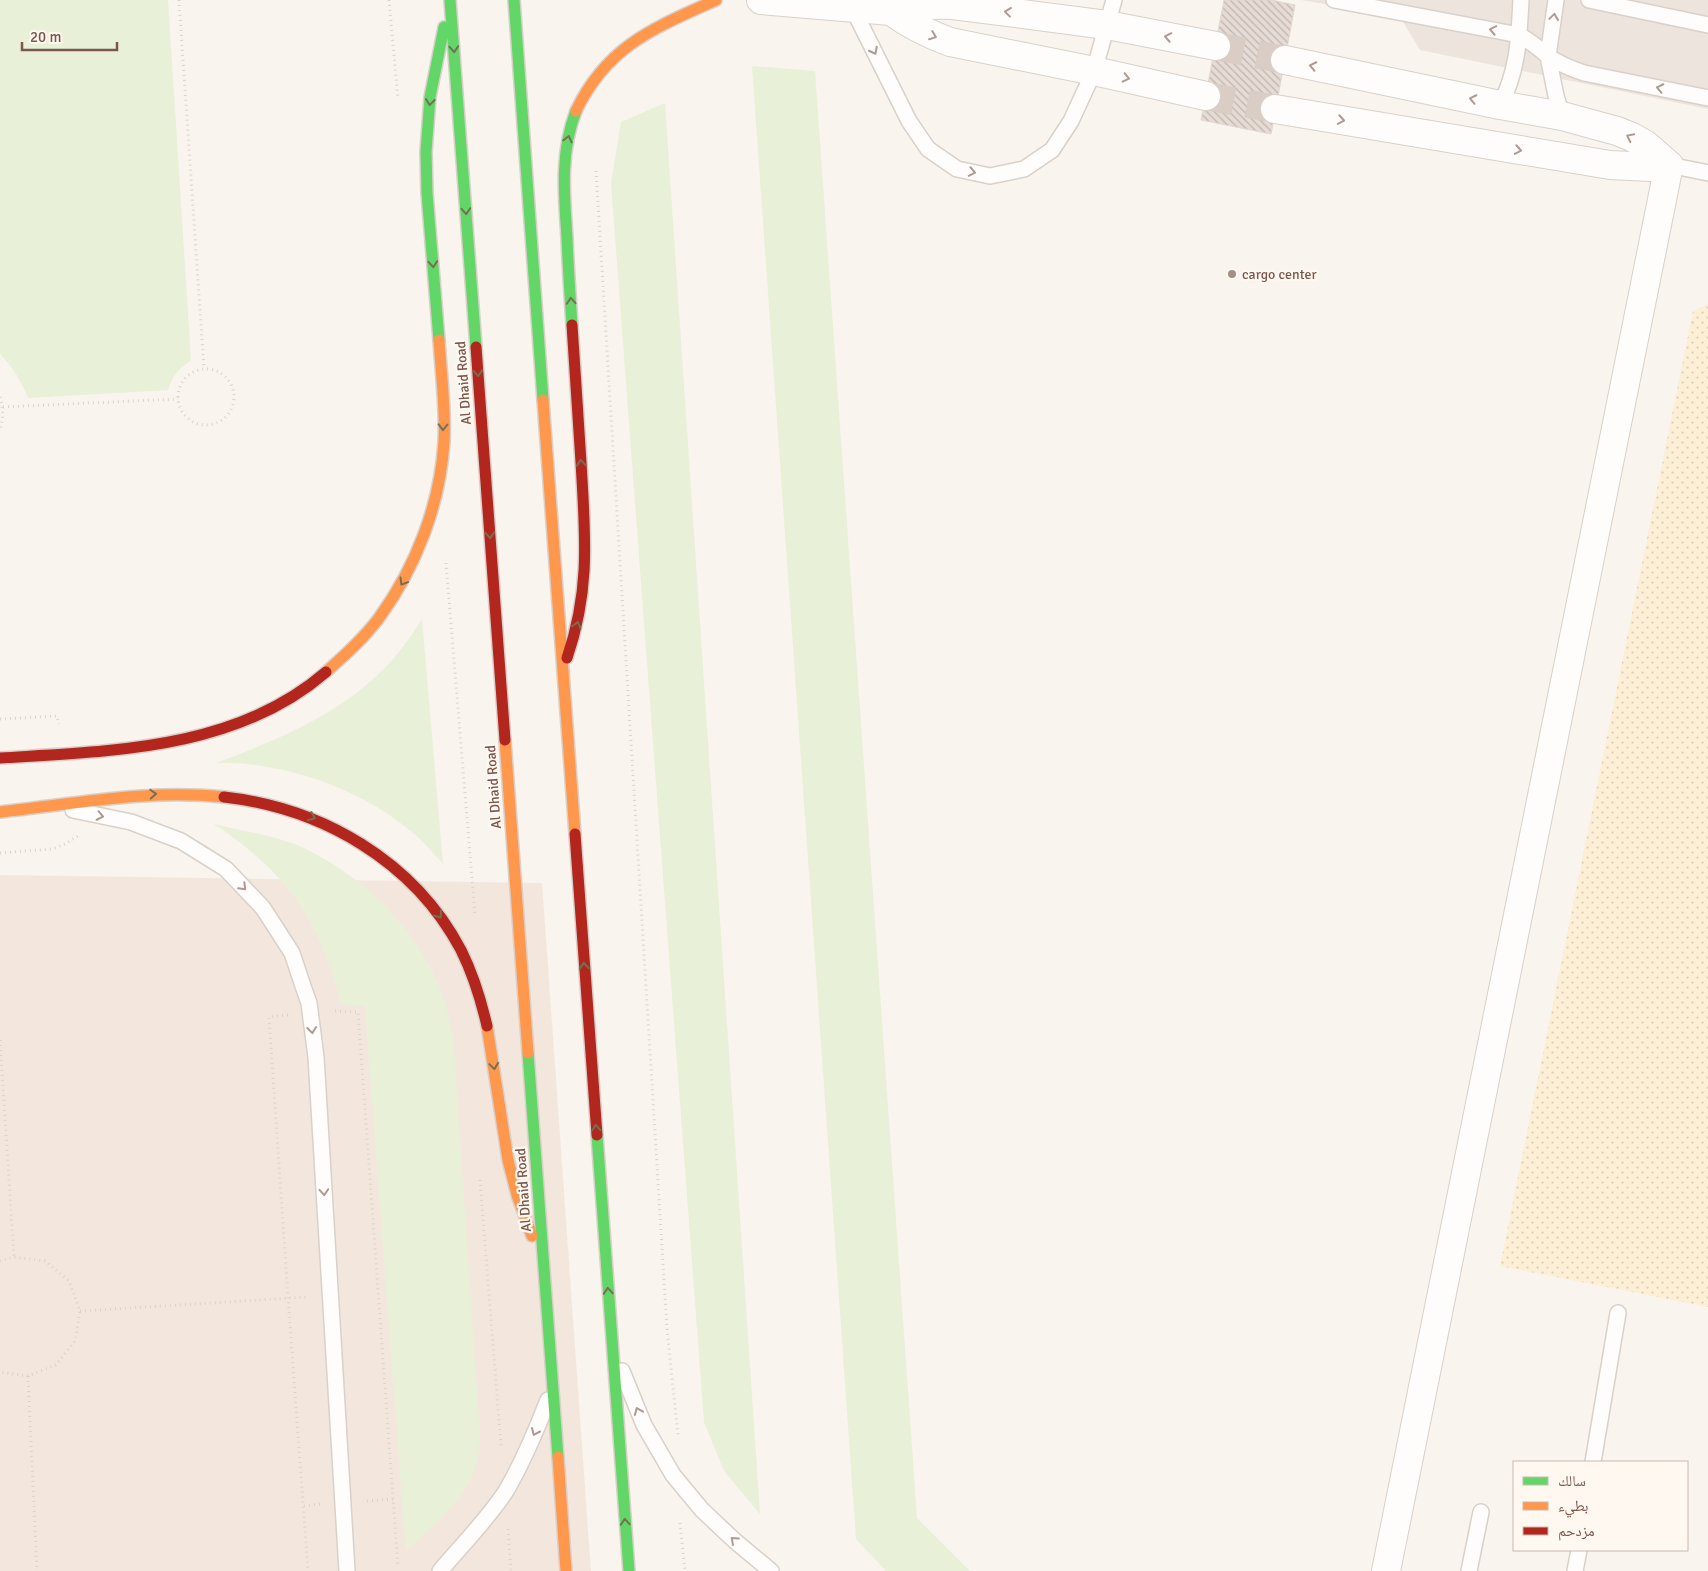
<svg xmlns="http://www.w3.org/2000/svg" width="1708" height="1571" font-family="Signika,'Noto Naskh Arabic',sans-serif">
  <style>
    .residential { fill: #f3e7dd }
    .industrial { fill: #ede4de }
    .grass { fill: #e8f0d8 }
    .sand { fill: url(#sand-dots) }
    .building { fill: url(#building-back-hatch); stroke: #e2d6d0 }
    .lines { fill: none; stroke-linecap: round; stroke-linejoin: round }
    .street-tunnel { stroke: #d9cdc5; stroke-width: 28; stroke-dasharray: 28 14; stroke-linecap: butt }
    .lane-casing { stroke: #d9d0ca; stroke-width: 18 }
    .street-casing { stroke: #d9d0ca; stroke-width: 30 }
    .fast-casing { stroke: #dad0ca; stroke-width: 14 }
    .slow-casing { stroke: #dad0ca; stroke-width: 14 }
    .jam-casing { stroke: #dad0ca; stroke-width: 14 }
    .path { stroke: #dbd2ce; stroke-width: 3; stroke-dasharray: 1 4; stroke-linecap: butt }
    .lane { stroke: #fefdfc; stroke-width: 15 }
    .street { stroke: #fefdfc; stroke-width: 28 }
    .fast { stroke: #63d668; stroke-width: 11 }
    .slow { stroke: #ff974d; stroke-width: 11 }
    .jam { stroke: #b3261e; stroke-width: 11 }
    .oneway { stroke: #af9992 }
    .oneway2 { stroke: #757051 }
    .poi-dot { fill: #a68e84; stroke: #fff8f1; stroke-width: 2 }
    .labels { text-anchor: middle; stroke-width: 4.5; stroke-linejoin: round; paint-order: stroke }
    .poi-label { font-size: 14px; fill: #7a574b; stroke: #fff8f1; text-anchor: start }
    .street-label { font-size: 14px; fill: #7a574b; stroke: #fff8f1 }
  </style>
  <defs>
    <pattern id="sand-dots" width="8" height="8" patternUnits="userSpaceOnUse" patternTransform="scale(1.25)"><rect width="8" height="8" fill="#fcefd6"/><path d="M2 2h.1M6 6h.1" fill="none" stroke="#dccfb9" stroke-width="1.8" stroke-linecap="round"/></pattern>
    <pattern id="building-back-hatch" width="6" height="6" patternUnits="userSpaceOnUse" patternTransform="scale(1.25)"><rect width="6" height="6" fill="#e6dcd5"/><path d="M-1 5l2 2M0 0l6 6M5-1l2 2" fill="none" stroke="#bfb5af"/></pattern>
  </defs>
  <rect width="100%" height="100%" fill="#f9f4ee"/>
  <!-- residential -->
  <path class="residential" d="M0,875l542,8 49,688h-591z"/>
  <!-- industrial -->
  <path class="industrial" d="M1301,0h407v109l-288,-59 -20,-33z"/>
  <!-- grass -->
  <path class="grass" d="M0,0h168l23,360c-13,10 -18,15 -23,30l-140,8c-7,-17 -15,-31 -28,-44z
    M752,66l63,5 102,1447 53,53h-84l-30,-32z
    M665,103l95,1411 -36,-43 -20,-49 -93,-1239 10,-61z
    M422,619l21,245c-7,-8 -15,-17 -23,-25 -45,-41 -105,-66 -165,-74 -13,-2 -26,-2 -39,-2 69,-26 140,-55 186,-115 7,-9 14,-19 20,-29z
    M214,824c24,6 51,10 74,18 17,5 33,15 48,24 49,32 92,81 109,138 3,11 5,22 8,33l27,399c-1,13 -2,26 -7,38 -13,31 -44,54 -67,77l-41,-545 -24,-2c-20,-84 -55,-132 -127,-180z"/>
  <!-- sand -->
  <path class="sand" d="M1708,304v1003l-208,-41 193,-955z"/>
  <!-- building -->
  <path class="building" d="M1224,0h47l24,5 -24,129 -70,-14z"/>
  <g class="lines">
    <!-- street-tunnel -->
    <path class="street-tunnel" d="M1216,46l69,14
      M1206,96l69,13"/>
    <!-- lane casing -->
    <g class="lane-casing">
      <path id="lane" d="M1334,0l185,35c13,7 18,12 29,21 11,8 24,13 36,17l124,25
        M1556,0l-8,56 8,40 6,20
        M1589,0l119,25
        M852,7l57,114 19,28 29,20 33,7 34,-7 28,-19 19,-29 23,-50 20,-71
        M1500,105c18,-33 19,-68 21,-105
        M1669,165l39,8
        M73,810l58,12 50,19 45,28 37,39 29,45 12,36 5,14 7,54 31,514
        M622,1371l22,54 29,50 29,35 33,31 36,30
        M1593,1462l25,-149
        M440,1571c22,-26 47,-51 66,-80 17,-29 30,-60 42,-91
        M1469,1571l12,-59
        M1575,1571l4,-21"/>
    </g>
    <!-- street casing -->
    <g class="street-casing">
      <path id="street" d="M761,0l130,11c22,-6 40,-7 62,-6l154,20 109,21
        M890,0l1,11c19,14 37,23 59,31l144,29 112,25
        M1285,60l215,45 62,11 55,15 15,6 14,8 23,20
        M1275,109l335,56 40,2 19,-2
        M1386,1571l283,-1406"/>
    </g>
    <!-- fast casing -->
    <g class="fast-casing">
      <path id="fast" d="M450,0l26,347
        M514,0l29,400
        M572,325c-2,-30 -4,-59 -5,-88 -3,-43 -7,-85 9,-126
        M439,340l-12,-147 -1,-41 4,-55 14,-70
        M528,1053l30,404
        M597,1135l32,436"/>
    </g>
    <!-- slow casing -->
    <g class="slow-casing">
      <path id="slow" d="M576,111c31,-65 78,-83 140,-111
        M543,400l32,434
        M326,672c19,-17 38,-34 53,-54 37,-51 61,-113 65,-176 2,-33 -3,-68 -5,-102
        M505,740l23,313
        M0,812c75,-8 148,-23 224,-15
        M487,1026l21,134 9,35 15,41
        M558,1457l8,114"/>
    </g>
    <!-- jam casing -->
    <g class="jam-casing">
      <path id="jam" d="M476,347l29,393
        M567,658c24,-70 18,-124 14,-196 -3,-46 -6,-91 -9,-137
        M0,758c112,-7 236,-8 326,-86
        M224,797c98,11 190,64 237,153 12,24 20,50 26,76
        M575,834l22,301"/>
    </g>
    <!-- path -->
    <path class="path" d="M179,0l25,369
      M389,0l9,99
      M596,171l71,1158 11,106
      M178 397a28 28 0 1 1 56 0a28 28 0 1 1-56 0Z
      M0,397c3,11 4,22 0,32
      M3,407l175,-8
      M446,563l29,352
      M0,719l57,-3 2,8
      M0,853l52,-4 13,-5 13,-8
      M335,1011l23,1 40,555
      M288,1015l-19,2 19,281 20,273
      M0,1040l14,217
      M480,1180l21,266
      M0,1261l14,-4 31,4 24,20 11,30 -5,30 -19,24 -28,11 -28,-4
      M80,1311l227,-14
      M28,1376l9,195
      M367,1501l26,-2
      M304,1506l16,-2
      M680,1523l5,48
      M508,1529l3,42"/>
    <!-- lane -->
    <use href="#lane" class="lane"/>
    <!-- street -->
    <use href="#street" class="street"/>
    <!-- fast -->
    <use href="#fast" class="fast"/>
    <!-- slow -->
    <use href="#slow" class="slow"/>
    <!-- jam -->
    <use href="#jam" class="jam"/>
  </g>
  <!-- one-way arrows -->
  <defs><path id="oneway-chevron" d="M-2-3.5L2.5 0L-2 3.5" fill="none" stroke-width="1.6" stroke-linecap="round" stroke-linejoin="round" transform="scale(1.25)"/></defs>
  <g class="oneway">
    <use href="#oneway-chevron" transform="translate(1008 12) rotate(-173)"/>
    <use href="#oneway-chevron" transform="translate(1554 17) rotate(-82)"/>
    <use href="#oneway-chevron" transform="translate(1493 30) rotate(-169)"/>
    <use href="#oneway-chevron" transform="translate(933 36) rotate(21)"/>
    <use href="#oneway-chevron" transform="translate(1168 37) rotate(-169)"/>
    <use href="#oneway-chevron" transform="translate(874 51) rotate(63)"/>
    <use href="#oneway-chevron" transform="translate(1313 66) rotate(-168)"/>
    <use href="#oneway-chevron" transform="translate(1126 78) rotate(13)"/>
    <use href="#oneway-chevron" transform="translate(1660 88) rotate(-168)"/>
    <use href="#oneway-chevron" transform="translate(1473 99) rotate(-168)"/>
    <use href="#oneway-chevron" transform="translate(1341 120) rotate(10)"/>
    <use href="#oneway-chevron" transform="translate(1630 137) rotate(-154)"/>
    <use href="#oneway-chevron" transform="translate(1518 150) rotate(10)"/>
    <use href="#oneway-chevron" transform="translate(972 172) rotate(11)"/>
    <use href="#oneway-chevron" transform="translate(100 816) rotate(12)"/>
    <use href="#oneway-chevron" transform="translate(243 887) rotate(45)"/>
    <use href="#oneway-chevron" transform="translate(312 1030) rotate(83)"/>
    <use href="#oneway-chevron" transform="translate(324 1192) rotate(86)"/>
    <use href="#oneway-chevron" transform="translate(638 1411) rotate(-112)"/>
    <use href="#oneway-chevron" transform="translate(535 1432) rotate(114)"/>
    <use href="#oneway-chevron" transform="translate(734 1540) rotate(-138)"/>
  </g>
  <g class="oneway2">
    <use href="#oneway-chevron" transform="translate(454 49) rotate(86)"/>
    <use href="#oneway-chevron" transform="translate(430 102) rotate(97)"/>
    <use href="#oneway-chevron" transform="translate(568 139) rotate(-77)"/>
    <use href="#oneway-chevron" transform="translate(466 211) rotate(86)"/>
    <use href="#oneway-chevron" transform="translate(433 264) rotate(86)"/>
    <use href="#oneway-chevron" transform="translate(571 301) rotate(-94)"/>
    <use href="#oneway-chevron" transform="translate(478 373) rotate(86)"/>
    <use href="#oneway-chevron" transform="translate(443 427) rotate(91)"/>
    <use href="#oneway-chevron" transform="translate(581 463) rotate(-94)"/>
    <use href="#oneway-chevron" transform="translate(490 535) rotate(86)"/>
    <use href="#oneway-chevron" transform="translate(403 582) rotate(121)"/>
    <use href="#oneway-chevron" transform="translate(577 625) rotate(-75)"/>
    <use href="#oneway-chevron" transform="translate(153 794) rotate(-3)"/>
    <use href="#oneway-chevron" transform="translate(312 817) rotate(22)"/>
    <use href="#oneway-chevron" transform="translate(439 915) rotate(53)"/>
    <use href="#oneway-chevron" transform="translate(584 966) rotate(-94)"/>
    <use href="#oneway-chevron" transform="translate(494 1066) rotate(82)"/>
    <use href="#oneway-chevron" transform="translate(596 1128) rotate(-94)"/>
    <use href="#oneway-chevron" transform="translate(608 1291) rotate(-94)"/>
    <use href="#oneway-chevron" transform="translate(625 1522) rotate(-94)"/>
  </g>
  <!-- markers -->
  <circle class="poi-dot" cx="1232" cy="274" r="5"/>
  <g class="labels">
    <!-- poi labels -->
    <g class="poi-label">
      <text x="1242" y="279">cargo center</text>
    </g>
    <!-- street labels -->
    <g class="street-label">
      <text transform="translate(463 383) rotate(-94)" y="5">Al Dhaid Road</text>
      <text transform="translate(493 787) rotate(-94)" y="5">Al Dhaid Road</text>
      <text transform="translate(523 1190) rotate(-94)" y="5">Al Dhaid Road</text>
    </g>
  </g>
  <!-- legend -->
  <rect x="1513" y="1461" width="175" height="90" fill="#fff8f1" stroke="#cab8af"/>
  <rect x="1523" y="1477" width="25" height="8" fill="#63d668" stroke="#cab8af"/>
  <text x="1558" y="1486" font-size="15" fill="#7a574b">سالك</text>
  <rect x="1523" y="1502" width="25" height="8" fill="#ff974d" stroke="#cab8af"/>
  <text x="1558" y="1511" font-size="15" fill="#7a574b">بطيء</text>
  <rect x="1523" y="1527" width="25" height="8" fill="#b3261e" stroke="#cab8af"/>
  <text x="1558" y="1536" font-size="15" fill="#7a574b">مزدحم</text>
  <!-- scale -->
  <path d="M22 42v8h95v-8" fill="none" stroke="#7a574b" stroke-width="2.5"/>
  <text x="30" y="42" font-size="15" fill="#7a574b" stroke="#fff8f1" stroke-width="4" paint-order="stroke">20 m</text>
</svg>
